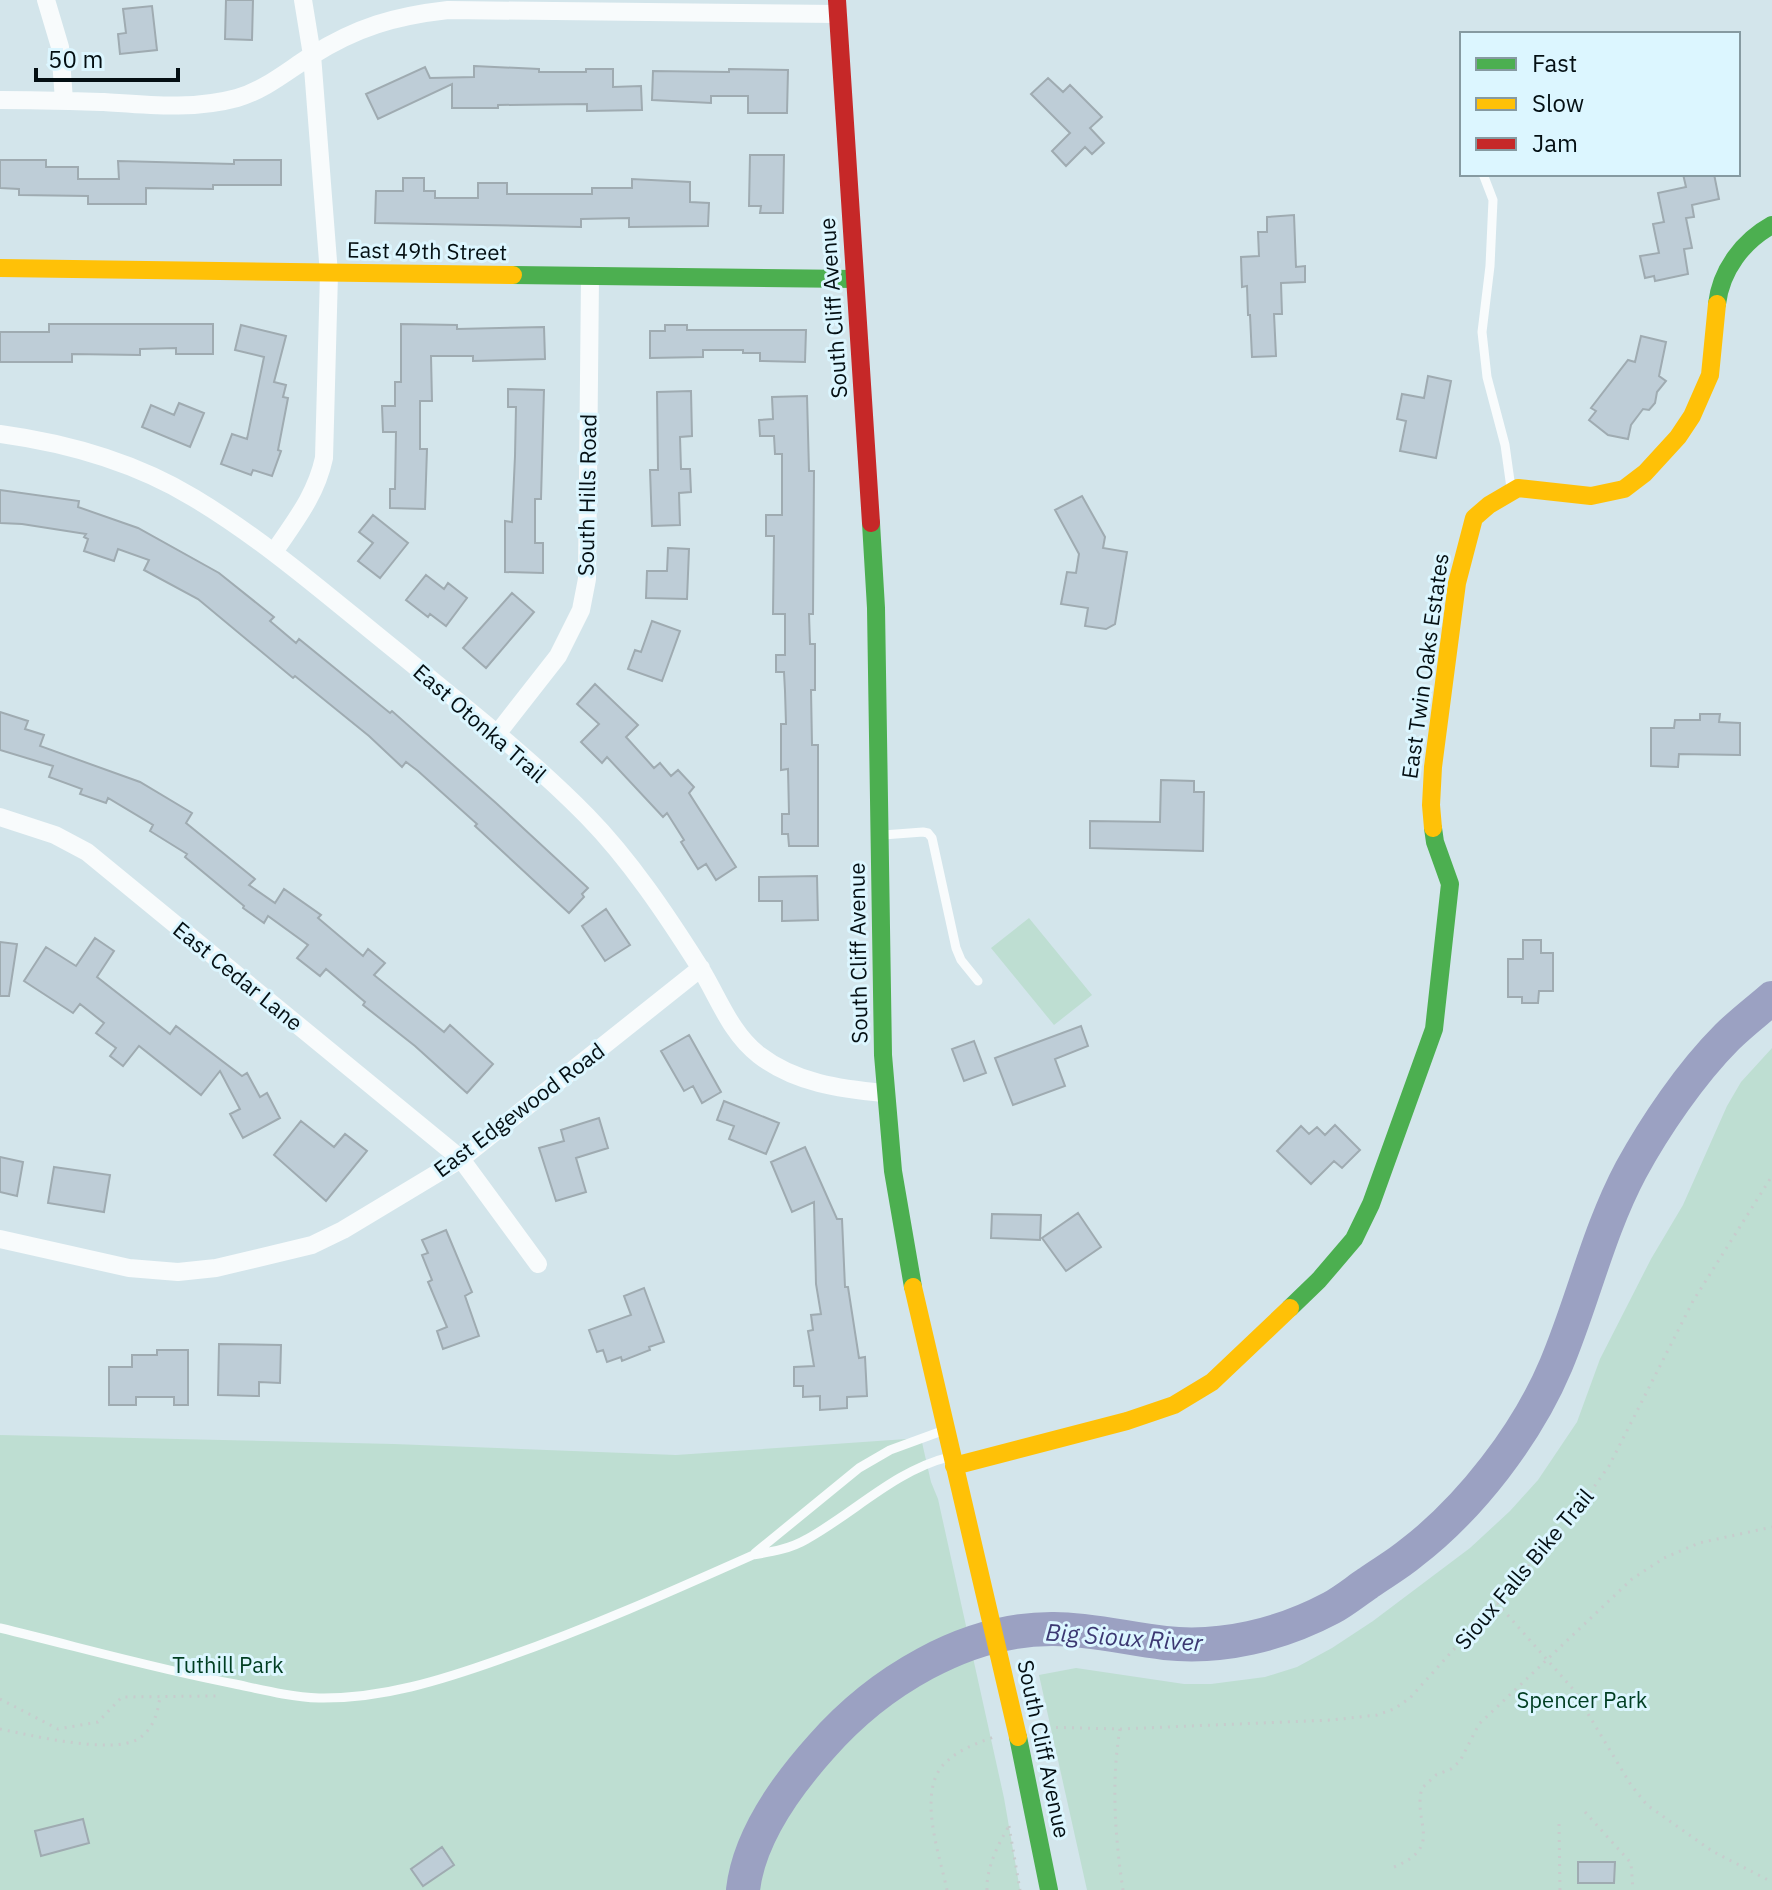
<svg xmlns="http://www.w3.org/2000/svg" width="1772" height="1890" font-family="'IBM Plex Sans',sans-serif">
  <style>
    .green { fill: #beded2 }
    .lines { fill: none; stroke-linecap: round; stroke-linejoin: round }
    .river { stroke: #9ba1c2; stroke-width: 34 }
    .building { fill: #becdd7; stroke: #9fabb1; stroke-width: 2 }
    .path { stroke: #c7cccd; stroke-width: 3; stroke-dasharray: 2 6; stroke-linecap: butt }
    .lane { stroke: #f8fbfc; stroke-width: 9 }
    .street { stroke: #f8fbfc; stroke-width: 18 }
    .fast { stroke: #4caf50; stroke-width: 18 }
    .slow { stroke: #ffc107; stroke-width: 18 }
    .jam { stroke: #c62828; stroke-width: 18 }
    .labels { text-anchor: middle; stroke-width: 6; stroke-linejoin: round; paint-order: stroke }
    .street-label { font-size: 22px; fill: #040f13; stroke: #dcf6ff }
    .park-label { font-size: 22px; fill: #003e22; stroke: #dcf6ff }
    .water-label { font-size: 24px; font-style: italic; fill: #3c3872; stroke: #dcf6ff }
  </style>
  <rect width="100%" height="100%" fill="#d3e5eb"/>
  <!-- green -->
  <path class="green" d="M1029,918l63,77 -38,30 -63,-77z
    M1772,1048v842h-685l-48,-215 37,-7 108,16h27l54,-7 32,-10 35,-19 41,-27 97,-73 40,-37 28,-31 39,-58 23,-63 51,-100 32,-54 44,-99 14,-24z
    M0,1435l394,9 282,11 245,-17 10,44 7,17 66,299 16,92h-1020z"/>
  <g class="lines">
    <!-- river -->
    <path class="river" d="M743,1890c6,-53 43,-104 78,-143 56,-64 144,-119 233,-118 38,0 74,10 111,14 57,6 115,-8 166,-35 13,-7 25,-17 37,-25 14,-10 30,-19 43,-30 59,-45 116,-119 145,-188 27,-64 42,-133 75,-195 24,-44 60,-97 96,-133 14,-14 30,-26 45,-39"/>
  </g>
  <!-- building -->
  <path class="building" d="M226,0h27l-1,40 -27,-1z
    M152,6l5,44 -37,4 -2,-20 8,-1 -3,-24z
    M474,66l65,3v3h47v-3h27v18l28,-1 1,24 -55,1v-7l-89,1v3h-46v-24l-74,35 -12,-25 59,-27 5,11 44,-1z
    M729,69l59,1 -1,43h-39v-17h-37v7l-59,-3 1,-29 76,1z
    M1048,78l15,14 7,-7 32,32 -12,11 14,15 -12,11 -7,-7 -19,19 -14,-15 18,-18 -39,-39z
    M750,155h34l-1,58h-23l1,-7h-12z
    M0,160h46v7h32v12h41l-1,-18 116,3v-4h47v25h-68v4l-67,-1v16h-58v-8l-69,-1v-6l-19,-1z
    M1683,174h31l5,25 -27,6 2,12 -8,1 6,30 -8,1 4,25 -33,7 -1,-5 -9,2 -5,-22 19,-3 -6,-29 11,-2 -6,-29 28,-6z
    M403,178h21v13h11v7h43v-15h29v11h85v-6h40v-9l58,3v20l19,1 -1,23 -79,1v-9l-48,1v8l-206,-4 1,-32h27z
    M1294,215l2,52 9,-1v16l-24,1 1,31h-8l2,42 -24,1 -2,-42h-2l-1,-29 -5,1 -1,-30 18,-1 -1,-24h9v-15z
    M49,324h164v30h-37v-6l-36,1v6l-68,-1v8h-72v-30h49z
    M401,324l56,1v4l87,-2 1,32 -72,2v-5h-42l1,45h-12v48h7l-2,60 -35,-1v-19h5l1,-57h-13l-1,-26h13v-24h6z
    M241,325l45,11 -12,46 12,3 -3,12 5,1 -10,52 3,1 -9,25 -19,-6 -2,5 -30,-11 11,-30 15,5 17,-82 -29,-7z
    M665,325h22v5h119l-1,32 -45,-1v-8h-17v-3h-40v7l-53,1v-27h15z
    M1641,336l25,6 -7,34 7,5 -9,11 -2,11 -6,7 -6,-1 -12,16 -3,14 -20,-4 -19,-15 7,-9 -5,-3 37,-48 7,2z
    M1428,376l23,5 -15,77 -36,-7 6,-30 -9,-2 5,-25 22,4z
    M508,389l36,1 -3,109h-6v44h8v30l-38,-1v-51l7,1 3,-66 1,-49h-8z
    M691,391l1,45 -12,1 1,32h9l1,23 -12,1 1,32 -28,1 -2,-56h8l-1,-78z
    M807,396l2,75h5l-1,143h-4l1,30h5v46h-4l1,55h6v101h-29l-1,-12h-6v-20h7l-1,-45 -7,1v-46h5l-1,-33 -1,-19h-8v-17h9v-41h-12l1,-78h-8v-21h16v-61h-7l-1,-18h-14l-1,-16 14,-1 -1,-22z
    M179,403l25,10 -14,34 -48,-20 9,-22 23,10z
    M0,490l79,11 -1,6 60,21 81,45 55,44 -4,4 26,22 3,-4 91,74 2,-2 104,92 92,85 -6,6 2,3 -15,16 -94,-87 2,-2 -59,-53 -12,-9 -4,5 -33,-31 -74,-60 -2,2 -95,-79 -54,-29 5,-10 -31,-11 -4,12 -30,-10 4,-12 -4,-2 2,-3 -64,-10 -22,-1z
    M1082,496l23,41 -2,11 24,4 -12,72 -9,5 -21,-3 3,-18 -27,-4 6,-32 9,1 3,-19 -24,-44z
    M373,515l35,28 -28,35 -22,-17 15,-18 -14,-11z
    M668,548l21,1 -2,50 -41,-1 1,-27h20z
    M426,575l18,14 4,-6 19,15 -21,28 -16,-12 -2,3 -22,-17z
    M512,593l22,19 -48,56 -23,-20z
    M652,621l28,10 -18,50 -34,-12 7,-19 6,2z
    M595,684l43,41 -12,12 28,31 6,-5 11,13 7,-6 16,17 -5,6 47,74 -20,13 -10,-16 -8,5 -17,-27 3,-2 -17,-27 -4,4 -56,-60 -5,6 -21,-21 18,-18 -22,-20z
    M0,712l28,9 -3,8 19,6 -4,11 100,36 52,31 -6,10 69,56 -6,6 26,18 9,-14 37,26 -3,3 45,38 5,-7 17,14 -11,12 70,57 6,-7 43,39 -26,29 -52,-47 -52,-41 2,-3 -39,-33 -6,7 -23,-18 11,-13 -40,-29 -4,7 -21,-15 1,-2 -59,-49 2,-3 -37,-23 3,-6 -45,-27 -2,5 -26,-9 2,-5 -33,-12 4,-11 -53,-16z
    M1700,714h20l-1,8 21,1v32l-61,-1 -1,13 -27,-1v-38h23l1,-8h25z
    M1161,780l33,1v11h10l-1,59 -113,-3v-27l70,1z
    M817,876l1,44 -36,1v-20h-23v-24z
    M606,909l24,36 -25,16 -23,-35z
    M95,938l19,13 -17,26 73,57 6,-8 66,50 5,-3 13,24 7,-4 13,25 -37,20 -13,-24 10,-5 -20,-38 -19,24 -62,-49 -16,20 -13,-10 6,-8 -20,-15 8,-10 -24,-19 -7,9 -49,-32 22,-34 30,19z
    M1523,940h18v13h12v38h-14l-1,12h-16v-6h-14v-38h15z
    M0,942l17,2 -8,52h-9z
    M1081,1026l7,20 -33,13 10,27 -52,19 -18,-47z
    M689,1035l32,57 -19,11 -9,-17 -9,5 -23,-40z
    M974,1041l12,32 -22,8 -12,-32z
    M724,1101l55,22 -13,31 -37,-15 5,-13 -17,-6z
    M599,1118l9,30 -32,10 10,34 -30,9 -17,-53 25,-7 -3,-11z
    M301,1121l33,26 11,-13 22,17 -41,50 -52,-46z
    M1335,1125l25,25 -18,18 -8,-7 -23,23 -34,-33 24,-25 8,8 8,-7 8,8z
    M805,1147l32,72h5l3,68h3l11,71 6,-1 2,39 -20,1v11l-27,2v-14l-17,1v-11h-9v-19l20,-1 -6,-35 5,-1 -2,-15 10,-1 -5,-30 -2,-82 -22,10 -21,-50z
    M0,1157l23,5 -6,34 -17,-4z
    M54,1167l56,8 -6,37 -56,-9z
    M1078,1213l23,34 -35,24 -24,-33z
    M992,1214l49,1 -1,25 -49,-2z
    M446,1230l26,62 -7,4 14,40 -36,13 -6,-18 10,-4 -19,-45 4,-2 -10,-25 6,-2 -6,-13z
    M644,1288l20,54 -15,5 1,3 -28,11 -1,-4 -14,5 -4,-12 -6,2 -8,-22 42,-15 -7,-19z
    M219,1344l62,1 -1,38 -21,-1v14l-41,-1z
    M157,1350h31v55h-14v-8h-38v8h-27v-38h23v-12h25z
    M83,1819l6,24 -48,13 -6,-25z
    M442,1847l12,18 -31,21 -12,-17z
    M1578,1862h37l-1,21h-36z"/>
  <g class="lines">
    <!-- path -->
    <path class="path" d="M1497,1603l76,86 58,96 16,20 65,46 60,31
      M0,1699l58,30 40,-7 24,-25 95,-1
      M1040,1727l80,2 212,-9 45,-5 17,-6 16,-11 161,-179 38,-53 84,-165 79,-125
      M0,1729c30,6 111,26 138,10 16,-10 20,-27 22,-43
      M1120,1729c-9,52 -5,108 3,161
      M1585,1812l46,51 2,27
      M1559,1824l1,66
      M1009,1826l11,64
      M1394,1867c51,-21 18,-44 28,-79l14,-13 15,-6 9,-8 19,-37 153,-145 32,-21 35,-15 73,-16
      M947,1890c-7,-34 -31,-99 -2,-127 13,-13 32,-20 49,-26
      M987,1890c-1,-21 11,-46 22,-64"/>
    <!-- lane -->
    <path class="lane" d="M1483,174l10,26 -3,66 -8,66 5,45 18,68 6,43
      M883,835l40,-3 5,1 4,5 24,110 5,12 17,21
      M755,1553l104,-85 31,-18 52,-19
      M0,1628c79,19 156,41 235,56 28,6 56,13 84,14 63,1 123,-18 182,-39 86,-30 169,-67 252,-104 18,-3 37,-6 54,-16 47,-26 89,-69 142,-82"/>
    <!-- street -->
    <path class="street" d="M46,0l14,47 4,53
      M0,100c35,0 69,1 104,2 45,3 89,8 133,-4 28,-8 50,-27 74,-42 46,-29 84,-40 137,-46l390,4
      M0,434c66,9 136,29 194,64 75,45 142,105 211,160 62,51 126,101 182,158 43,44 79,98 112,150 19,30 31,67 60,89 36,28 82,34 125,38
      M274,552c21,-31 42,-57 50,-94l5,-184 -17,-219 -9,-55
      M497,734l61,-78 23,-46 6,-31 3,-302
      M0,817l55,18 32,17 374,307 77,105
      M0,1239l129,29 49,4 38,-4 96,-23 31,-15 118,-71 240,-191"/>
    <!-- fast -->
    <path class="fast" d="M513,275l341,4
      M1717,304c4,-34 26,-63 55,-79
      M871,523l5,85 7,447 10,116 20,116
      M1290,1308l29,-28 35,-41 17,-35 63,-175 16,-145 -15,-42 -2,-14
      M1018,1737l31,153"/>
    <!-- slow -->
    <path class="slow" d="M0,268l513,7
      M1433,828l-2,-23 2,-38 24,-184 17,-65 15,-13 29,-17 73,8 33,-7 21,-16 33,-36 14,-21 18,-41 7,-71
      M913,1287l105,450
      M954,1466l173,-45 47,-16 38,-23 78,-74"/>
    <!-- jam -->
    <path class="jam" d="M837,0l34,523"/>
  </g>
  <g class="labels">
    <!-- street labels -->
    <g class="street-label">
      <text transform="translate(427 251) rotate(1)" y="8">East 49th Street</text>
      <text transform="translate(833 308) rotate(-94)" y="8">South Cliff Avenue</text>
      <text transform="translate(587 495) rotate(-89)" y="8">South Hills Road</text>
      <text transform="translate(1425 666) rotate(-82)" y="8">East Twin Oaks Estates</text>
      <text transform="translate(480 723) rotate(41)" y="8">East Otonka Trail</text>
      <text transform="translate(858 953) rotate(-91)" y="8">South Cliff Avenue</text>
      <text transform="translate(238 976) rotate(39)" y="8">East Cedar Lane</text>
      <text transform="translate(519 1110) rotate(-37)" y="8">East Edgewood Road</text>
      <text transform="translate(1524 1569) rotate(-50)" y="8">Sioux Falls Bike Trail</text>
      <text transform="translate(1044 1749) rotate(78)" y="8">South Cliff Avenue</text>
    </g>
    <!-- park labels -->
    <g class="park-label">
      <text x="228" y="1673">Tuthill Park</text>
      <text x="1582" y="1708">Spencer Park</text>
    </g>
    <!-- water labels -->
    <g class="water-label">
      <text transform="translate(1124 1638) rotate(4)" y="8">Big Sioux River</text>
    </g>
  </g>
  <!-- legend -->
  <rect x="1460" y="32" width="280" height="144" fill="#dcf6ff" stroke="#869aa1" stroke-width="2"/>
  <rect x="1476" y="58" width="40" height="12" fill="#4caf50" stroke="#869aa1" stroke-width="2"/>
  <text x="1532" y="72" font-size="24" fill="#040f13">Fast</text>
  <rect x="1476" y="98" width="40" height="12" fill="#ffc107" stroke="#869aa1" stroke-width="2"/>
  <text x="1532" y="112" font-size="24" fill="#040f13">Slow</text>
  <rect x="1476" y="138" width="40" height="12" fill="#c62828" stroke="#869aa1" stroke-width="2"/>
  <text x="1532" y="152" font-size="24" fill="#040f13">Jam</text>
  <!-- scale -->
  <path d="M36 68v12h142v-12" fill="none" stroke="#040f13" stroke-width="4"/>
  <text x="48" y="68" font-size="24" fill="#040f13" stroke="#dcf6ff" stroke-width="6" paint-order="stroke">50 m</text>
</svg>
